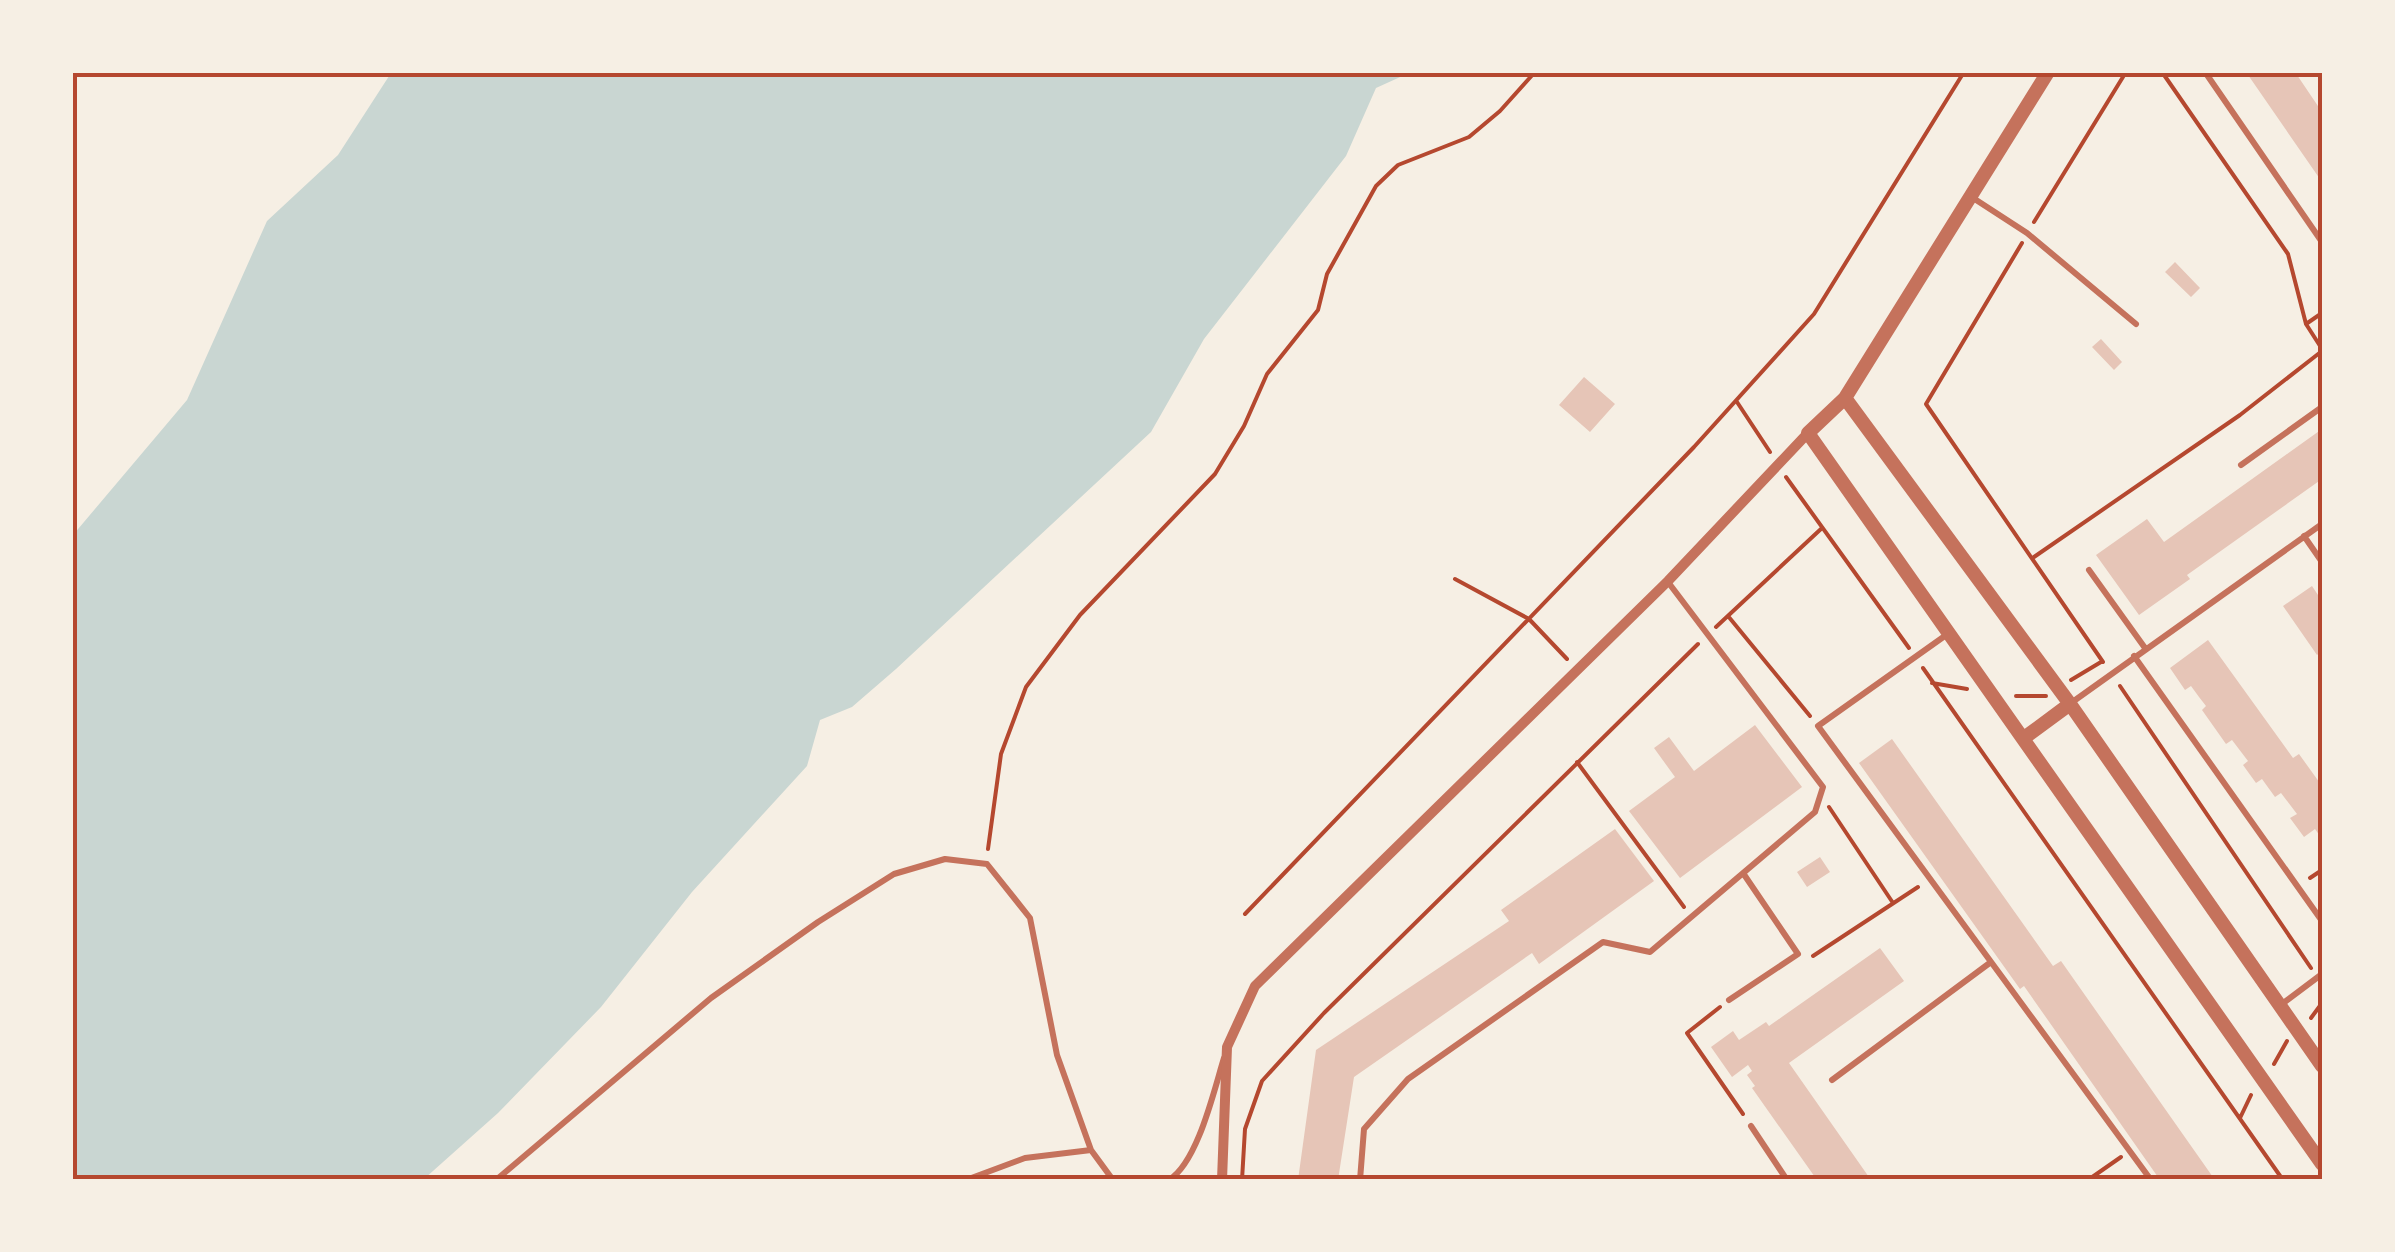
<svg xmlns="http://www.w3.org/2000/svg" width="2395" height="1252" font-family="Bitter,serif">
  <style>
    .water { fill: #c9d6d2 }
    .building { fill: #e6c5b7 }
    .lines { fill: none; stroke-linecap: round; stroke-linejoin: round }
    .path { stroke: #b5482f; stroke-width: 4 }
    .service { stroke: #c5725c; stroke-width: 6 }
    .minor { stroke: #c5725c; stroke-width: 10 }
    .tertiary { stroke: #c5725c; stroke-width: 14 }
    .neatline { fill: none; stroke: #b5482f; stroke-width: 4 }
  </style>
  <rect width="100%" height="100%" fill="#f6efe4"/>
  <!-- water -->
  <path class="water" d="M391,73h1018l-33,15 -30,68 -142,183 -53,93 -255,237 -44,38 -32,13 -13,46 -115,126 -91,115 -103,106 -74,66h-351v-644l114,-135 80,-179 71,-66z"/>
  <!-- building -->
  <path class="building" d="M2246,72h49l27,40v70z
    M2175,262l25,26 -9,9 -26,-25z
    M2101,339l21,23 -8,8 -22,-23z
    M1584,377l31,27 -25,28 -31,-27z
    M2322,429v50l-135,96 3,4 -51,36 -43,-60 51,-36 17,23z
    M2312,586l10,15v50l-5,4 -34,-49z
    M2208,640l85,118 6,-4 23,32v53l-7,-10 -11,8 -14,-19 7,-4 -16,-21 -6,4 -13,-18 -6,4 -13,-18 5,-4 -16,-21 -6,4 -24,-34 4,-4 -7,-9 -8,-11 -6,4 -15,-22z
    M1755,725l47,62 -122,91 -51,-67 46,-34 -21,-29 15,-11 25,34z
    M1892,739l161,227 8,-5 154,219h-55l-136,-194 -4,3 -161,-226z
    M1615,829l39,52 -115,83 -7,-11 -178,124 -16,103h-40l18,-130 193,-129 -8,-11z
    M1820,857l10,15 -23,15 -10,-15z
    M1880,948l24,33 -115,82 82,117h-54l-65,-92 3,-2 -8,-11 5,-4 -4,-6 -16,12 -21,-30 22,-16 6,9 27,-18 3,4z"/>
  <g class="lines">
    <!-- path -->
    <path class="path" d="M2162,72l126,182 18,70 16,25
      M2034,222l92,-150
      M2022,243l-96,161 177,258
      M2306,324l16,-11
      M1737,402l33,50
      M1786,477l123,171
      M2034,557l206,-142 82,-64
      M1455,579l74,40 38,40
      M1728,616l82,100
      M1716,627l106,-99
      M1923,668l360,512
      M2071,680l30,-18
      M1932,683l35,6
      M2120,686l191,282
      M2016,696h30
      M1577,762l107,145
      M1829,807l64,96
      M988,849l13,-95 25,-67 54,-72 135,-141 29,-48 23,-52 51,-64 9,-36 49,-88 22,-21 71,-28 31,-26 35,-39
      M2310,878l12,-8
      M1245,914l449,-467 120,-133 150,-242
      M1813,956l105,-69
      M1720,1007l-33,26 56,81
      M2311,1018l11,-15
      M2274,1064l13,-23
      M2240,1118l11,-23
      M1242,1180l3,-51 17,-48 62,-68 374,-369
      M2088,1180l33,-23"/>
    <!-- service -->
    <path class="service" d="M2205,72l117,170
      M1970,196l57,37 109,91
      M2241,465l81,-58
      M2304,536l18,26
      M2089,570l56,78
      M1949,633l-131,93 333,454
      M2134,656l188,265
      M2071,703l251,-179
      M1729,1000l69,-46 -55,-81
      M2282,1004l40,-30
      M1832,1080l159,-118
      M1751,1126l36,54
      M1091,1150l22,30
      M496,1180l215,-182 107,-76 76,-48 51,-15 42,5 43,54 27,137 34,95 -66,8 -59,22
      M1169,1180c29,-18 45,-90 55,-122
      M1360,1180l4,-51 44,-50 195,-137 47,10 165,-140 8,-25 -155,-205"/>
    <!-- minor -->
    <path class="minor" d="M1222,1180l5,-133 28,-61 413,-405 140,-148"/>
    <!-- tertiary -->
    <path class="tertiary" d="M2048,72l-203,326 -37,35 514,731
      M1845,398l225,306 252,362
      M2024,738l46,-34"/>
  </g>
  <!-- border -->
  <rect width="2395" height="1252" fill="none" stroke="#f6efe4" stroke-width="150"/>
  <rect x="75" y="75" width="2245" height="1102" class="neatline"/>
</svg>
